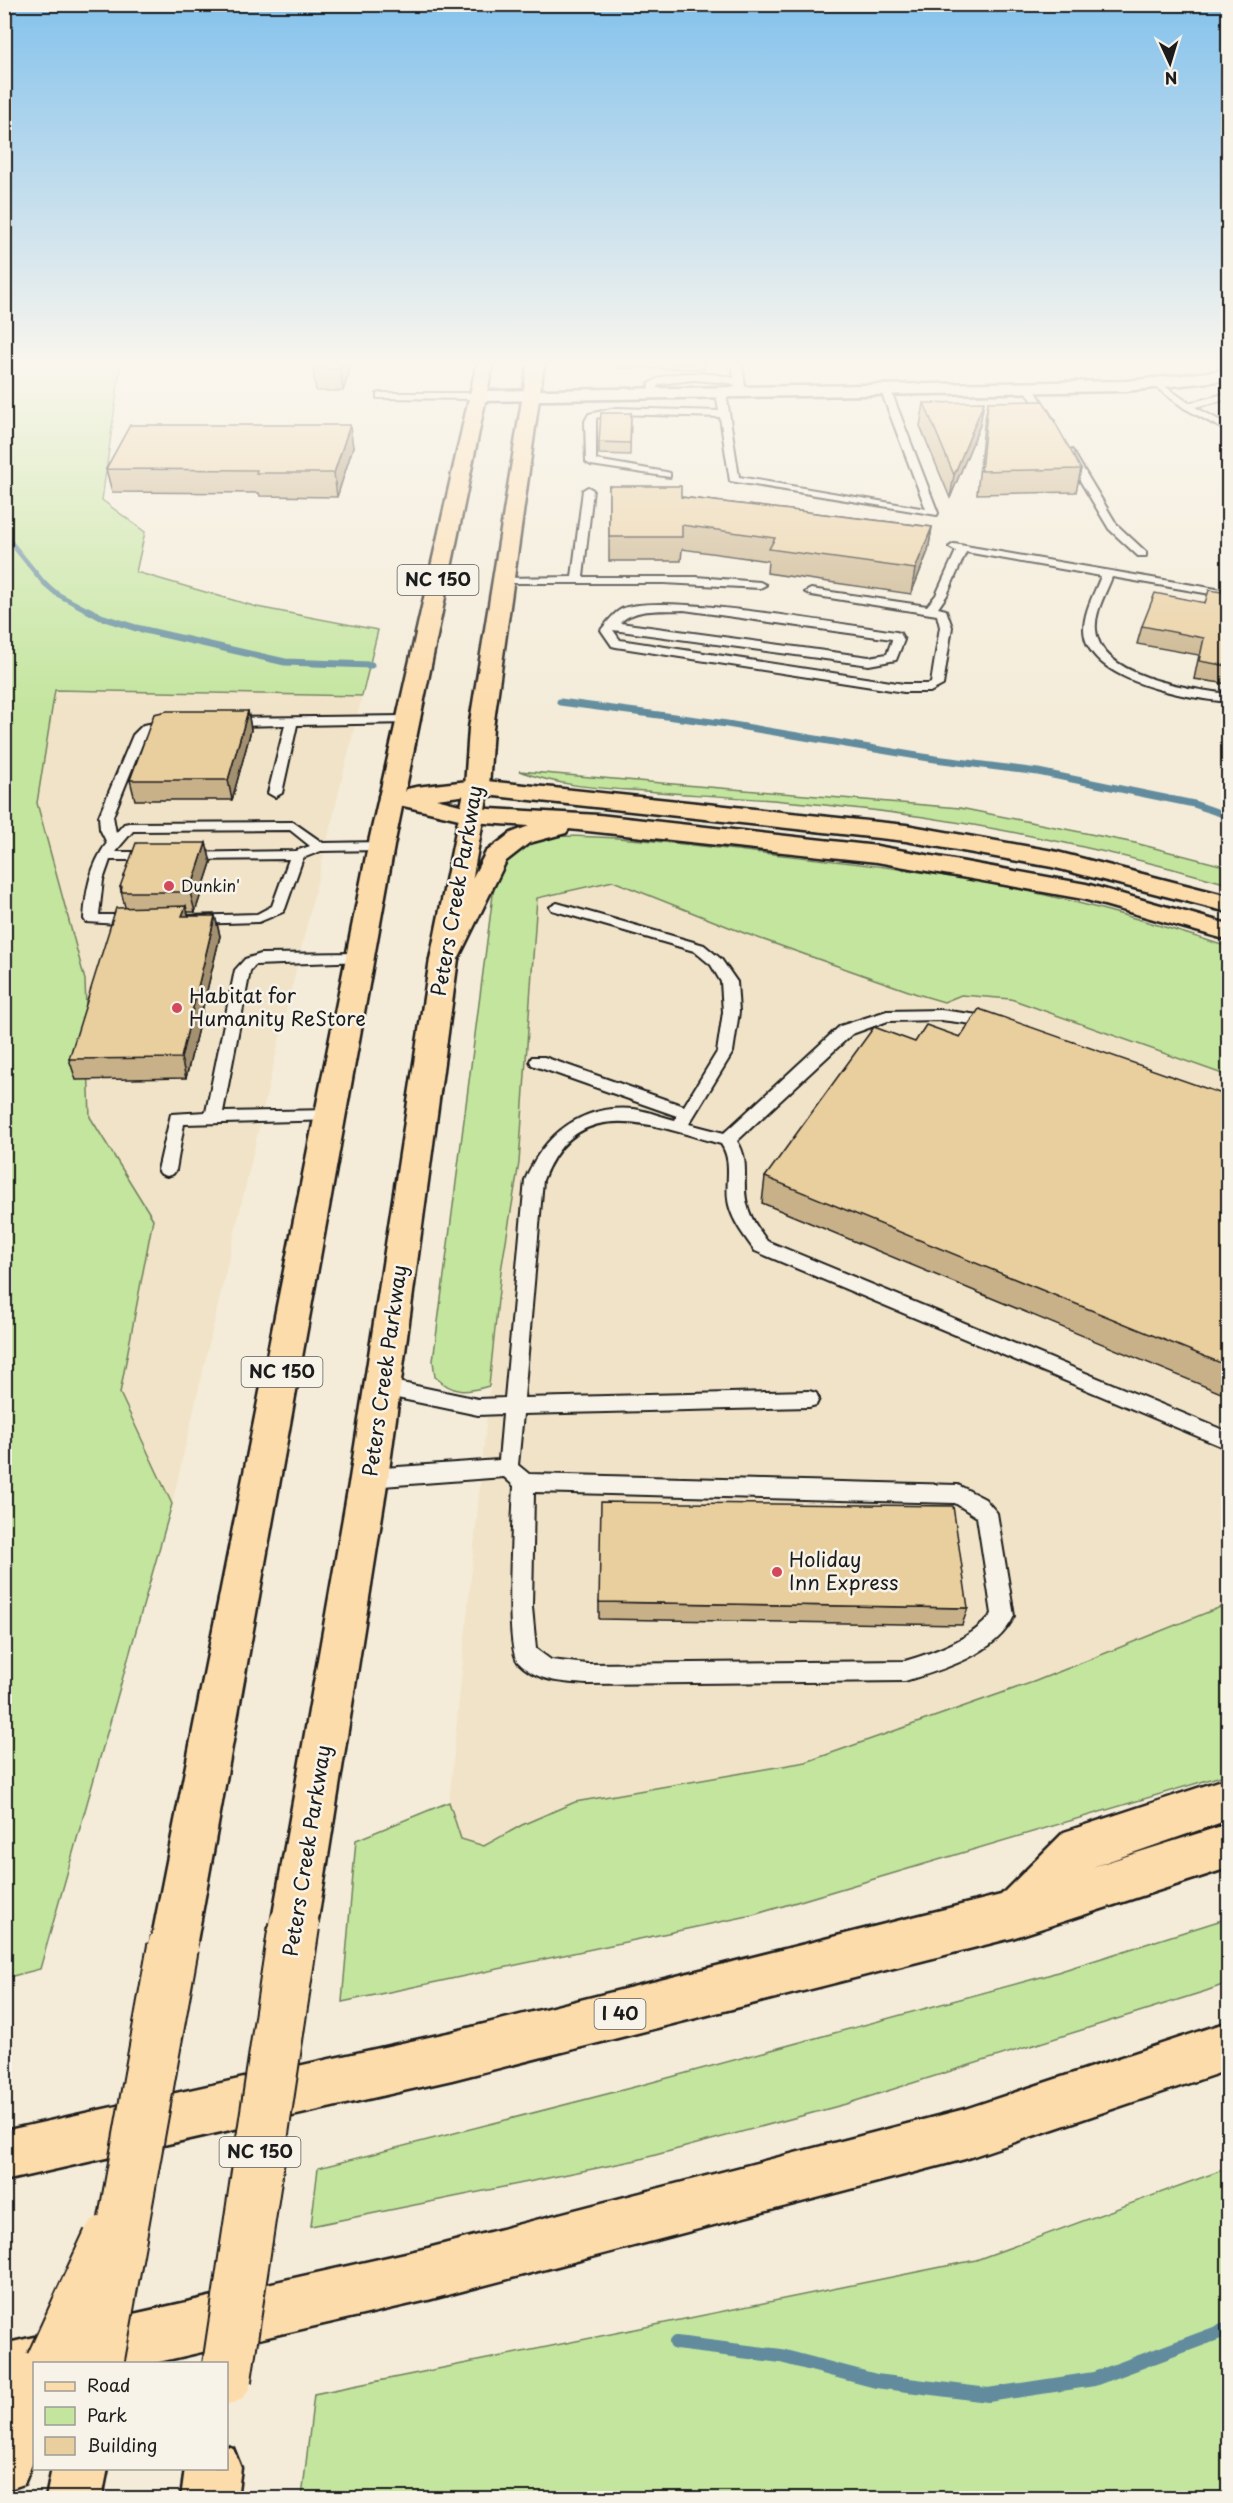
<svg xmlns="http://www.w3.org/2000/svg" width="1233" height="2503" font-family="'Playpen Sans',sans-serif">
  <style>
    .built { fill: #f1e3c7 }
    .green { fill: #c3e59e; stroke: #70805d; stroke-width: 1.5 }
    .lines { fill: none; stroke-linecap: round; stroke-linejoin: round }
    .stream-far2 { stroke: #628c9d; stroke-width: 5 }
    .stream-far1 { stroke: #628c9d; stroke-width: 7 }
    .stream { stroke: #628c9d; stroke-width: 14 }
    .service-casing { stroke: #1c1c1c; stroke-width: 4 }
    .tertiary-casing { stroke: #1c1c1c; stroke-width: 5 }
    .primary-casing { stroke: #1c1c1c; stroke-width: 5 }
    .motorway-casing { stroke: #1c1c1c; stroke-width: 5 }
    .service { fill: #f7f3e8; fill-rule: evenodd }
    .tertiary { fill: #f7f3e8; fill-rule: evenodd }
    .primary { fill: #fddcac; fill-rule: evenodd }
    .motorway { fill: #fddcac; fill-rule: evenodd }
    .primary-bridge-casing { stroke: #1c1c1c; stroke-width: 54; stroke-linecap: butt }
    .primary-bridge { stroke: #fddcac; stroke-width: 50 }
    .wall { fill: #c8b188; stroke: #1c1c1c; stroke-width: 1.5 }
    .shaded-wall { fill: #a3906f; stroke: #1c1c1c; stroke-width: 1.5 }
    .building { fill: #e9ce9e; stroke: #1c1c1c; stroke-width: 1.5 }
    .poi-dot { fill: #d1495b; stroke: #f7f3e8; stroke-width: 2 }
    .labels { text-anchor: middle; stroke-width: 5; stroke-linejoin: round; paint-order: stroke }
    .far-poi-label { font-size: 16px; fill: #1c1c1c; stroke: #f7f3e8; text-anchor: start }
    .shield { fill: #f7f3e8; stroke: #5e5c59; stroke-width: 1.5 }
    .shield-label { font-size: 18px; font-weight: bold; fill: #1c1c1c }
    .street-label { font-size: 20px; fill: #1c1c1c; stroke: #f7f3e8 }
    .poi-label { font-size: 20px; fill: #1c1c1c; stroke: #f7f3e8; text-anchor: start }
  </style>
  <rect width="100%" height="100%" fill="#f4ecd9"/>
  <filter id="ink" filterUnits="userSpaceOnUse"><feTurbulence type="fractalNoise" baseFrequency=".0167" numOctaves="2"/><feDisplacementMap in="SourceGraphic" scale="12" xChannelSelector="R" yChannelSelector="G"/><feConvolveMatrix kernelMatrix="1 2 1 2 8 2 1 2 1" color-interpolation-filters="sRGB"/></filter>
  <g filter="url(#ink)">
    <!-- built -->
    <path class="built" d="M55,690l307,6 -79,328 -111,480 -52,-111 33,-174 -63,-102 -5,-137 -48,-177z
      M613,881l304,113 94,5 217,77v528l-192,77 -230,81 -231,40 -53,23 -38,21 -23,-7 -12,-37 52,-531 18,-108 18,-264z"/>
    <!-- green -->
    <path class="green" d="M4,363h117l-19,137 43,32 -9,40 121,35 121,23 -16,66 -307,-6 -18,113 48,177 5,137 63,102 -33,174 52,111 -132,465 -35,9z
      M519,771l441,37 175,35 93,24v17c-132,-38 -266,-66 -403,-79 -56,-6 -112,-9 -168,-13 -50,-4 -89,-3 -138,-21z
      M559,836c65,0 130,9 195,16 89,10 181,19 269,38 70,15 138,35 205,57v129l-217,-77 -50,-4 -17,7 -27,-8 -173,-61 -131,-52 -76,17 -18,265 -18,108 -12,115c-24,7 -35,8 -54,-9l-2,-16 62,-482c13,-34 31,-38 64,-43z
      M1228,1604v170l-475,141 -411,87 14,-162 93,-38 12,37 23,7 38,-21 53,-23 231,-40 230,-81z
      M1228,1918v65l-22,8 -360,113 -209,56 -326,66 7,-58 320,-82 407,-110z
      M1228,2168v330h-926l12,-104 662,-134z"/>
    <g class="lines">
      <!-- stream-far2 -->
      <path class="stream-far2" d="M4,534l39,48 14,12 34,18"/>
      <!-- stream-far1 -->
      <path class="stream-far1" d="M88,610l13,7 35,11 149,34 86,3
        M560,702l167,22 208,35 103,13 156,32 34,12"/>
      <!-- stream -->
      <path class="stream" d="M676,2343l105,13 95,25 112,14 106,-16 134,-50"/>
      <!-- service casing -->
      <g class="service-casing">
        <path id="service" d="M732,363h10l4,32h-6l-5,-10 -5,-2 -37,-3 -33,4 -3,3 -1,9 -8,-2 1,-10c20,-16 61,-11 85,-6z
          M1156,380l33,23 39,-10v6l-33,8 33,18v7l-44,-24 -31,-23v-4z
          M1027,387h6l21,34 -2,2h-6l-21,-34z
          M886,388l5,3 47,122 -1,2 -207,-34 -10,-64 -104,-3 -20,4v42l70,12 4,1v4l-79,-12 -5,-3 -1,-41 4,-7 27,-6 103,3 -3,-18 5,-3 5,3 13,84 187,32 -45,-118z
          M380,393h99l5,3 -5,3 -102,-1v-4z
          M1064,450h8l45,75 29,27v4h-8l-29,-27 -46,-77z
          M588,487l5,3 -10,87h113l64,5 6,3 -6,3 -96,-5h-165v-4l4,-1 69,-1 11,-87z
          M954,544l274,47v6l-116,-20c-6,16 -18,36 -16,53 4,48 96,59 132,64v8c-39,-4 -143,-20 -144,-73 0,-18 11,-37 17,-53l-135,-24 -19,43 -9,13 8,2 6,17 -9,58 -13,7h-26l-288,-45 -4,-1 -11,-16c5,-6 12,-16 19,-20 31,-20 229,16 276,22l4,1 4,7 -8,20 -27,5 -256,-35 7,10 284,44h24l3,-1 9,-56 -3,-12 -126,-20 -6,-3 6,-3 116,17 9,-11 20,-44 -7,-4zM684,610l208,29v1l-5,14 -18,3 -249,-34c15,-16 43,-12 64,-13z
          M407,716l4,1 2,3 -2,3 -114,2 -15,68 -7,4 -7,-4 17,-68 -58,1 -6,-4 6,-4z
          M172,720l4,1 2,3 -2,3 -25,4 -6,6 -32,79 3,17 8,-9 5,-1 164,-1 30,21 58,-1 7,4 -7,4 -60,1 -18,7 -18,51 -2,3 -24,10 -68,2 -5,-2 -2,-3 2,-3 71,-2 15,-8 17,-47 -104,1 -5,-1 -2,-3 2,-3 116,-2 14,-5 -20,-16 -157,1 -18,21h39l7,4 -7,4h-44l-7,20 -4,35h37l7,5 -7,5 -50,-3 -2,-3c2,-28 6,-53 23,-76l-7,-14 -1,-13 34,-81 10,-10z
          M557,903l147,42 17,14 16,23 2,30 -6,40 -44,72 35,9 116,-107 47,-15 54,-1 45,6 2,4 -2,4 -6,1 -39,-5 -53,1 -36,13 -115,107c14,21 4,41 10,63 3,14 12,26 20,37l461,191v17l-473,-198c-10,-14 -22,-29 -26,-46 -5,-21 5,-42 -8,-61 -68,-18 -144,-53 -178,36l-19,218 285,-7 7,2 3,6 -3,6 -7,2 -286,7 -5,51 11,9 429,11 27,14 12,14 17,103c-17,38 -72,54 -109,65l-318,3c-25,-2 -50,-2 -69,-22 -14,-16 -5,-148 -4,-176l-10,-9 -135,10 -7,-3 -3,-6 3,-6 7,-3 130,-9 4,-46 -25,1 -95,-20 -7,-2 -3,-6 3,-6 7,-2 95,20 27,-1 20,-218c19,-46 57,-76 109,-71 14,2 28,8 41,11l2,-4 -145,-51 -2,-4 2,-4h12l140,49 33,-54 6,-40 -2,-30 -10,-17 -17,-14 -142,-41 -2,-3zM534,1492l421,11 22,14 15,97c-20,25 -57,38 -87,47l-318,3 -36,-4 -15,-11 -4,-42z
          M360,953l5,2 3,3 -3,3 -110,4 -5,6 -27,141 108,-2 6,2 2,4 -2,4 -153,4 -8,46 -3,4 -6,2 -6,-2 -3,-4 13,-56 35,-2 29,-142 10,-11 16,-5z"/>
      </g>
      <!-- tertiary casing -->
      <g class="tertiary-casing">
        <path id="tertiary" d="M1228,370v10l-102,11 -647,10 -6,-1 -3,-4 3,-4 6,-1 647,-10z"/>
      </g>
      <!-- primary casing -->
      <g class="primary-casing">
        <path id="primary" d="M477,363h16l-99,483 -198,1101 -7,16 -16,7 -16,-7 -7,-16 218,-1101z
          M528,363h16l-51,365 -4,59 -31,172 -70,519 -71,448 -7,16 -16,7 -16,-7 -7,-16 79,-448 80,-519 35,-172 4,-59z
          M34,2372v87l-10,25 -20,7v-89l11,-22z
          M226,2446l7,2 8,20 -4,30h-56l4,-30h41z
          M52,2468h56l-6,30h-56z"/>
      </g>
      <!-- motorway casing -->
      <g class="motorway-casing">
        <path id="motorway" d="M477,780l429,45 147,26 175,45v16l-176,-45 -146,-26 -429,-47 -41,5 36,9 127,7 278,31 209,38 142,40v16l-145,-41 -206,-37 -308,-33 -3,4 -37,10 -23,18 -48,98 -4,6 -10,3 -10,-3 -4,-6 56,-107 25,-19 18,-7 -57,-4 -90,-21 -3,-5 3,-5 9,-2 14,3 2,-3 9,-2z
          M1228,1778v42l-136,47 136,-43v44l-216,70 -560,142 -448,101v-50l448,-99 549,-137 63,-63z
          M1228,2022v48l-263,89 -537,141 -278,64h-88l-5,-12 8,-19 19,-8 344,-77 537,-139z
          M34,2337l19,8 8,19h-27v27l-30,7v-54z"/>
      </g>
      <!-- service -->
      <use href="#service" class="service"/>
      <!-- tertiary -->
      <use href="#tertiary" class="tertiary"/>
      <!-- primary -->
      <use href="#primary" class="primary"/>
      <!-- motorway -->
      <use href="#motorway" class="motorway"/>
      <!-- primary-bridge casing -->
      <g class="primary-bridge-casing">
        <path id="primary-bridge" d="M51,2364l57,-124
          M98,2364l75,-417
          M226,2379l68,-453"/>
      </g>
      <!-- primary-bridge -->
      <use href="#primary-bridge" class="primary-bridge"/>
    </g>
    <!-- wall -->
    <path class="wall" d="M352,363l-9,28h-27l-3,-22z
      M619,363h86l-1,6 -85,-1z
      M988,402l93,67 -5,23 -99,2 7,-69z
      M924,403l56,22 -30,73 -30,-72z
      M631,413l-1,42 -31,-1v-12z
      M353,447l-16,50 -77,-1 -1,-3 -147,-1 -6,-23z
      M609,486l72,11 251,30 -4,24 -17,43 -144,-21 1,-12 -86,-12 -1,12h-72z
      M1228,593v91l-34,-5 5,-24 -62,-11 5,-18z
      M248,711l3,19 -19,70h-97l-5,-20z
      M206,843l5,20 -16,49h-8l1,4h27l5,20 -34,142 -110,2 -7,-21 56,-152 -5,-20z
      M960,1037l268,59v300l-466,-193 3,-26 150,-135z
      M599,1602l369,6 -6,17 -363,-6z"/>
    <!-- shaded-wall -->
    <path class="shaded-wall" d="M342,363h10l-9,28 -3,-22z
      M984,402l-4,23 -30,73 4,-23z
      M350,425l3,22 -16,50 -3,-24z
      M932,527l-4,24 -17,43 4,-25z
      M248,711l3,19 -19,70 -4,-20z
      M206,843l5,20 -16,49 -5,-20z
      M186,906l5,20 -9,-10z
      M215,916l5,20 -34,142 -5,-20z"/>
    <!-- building -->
    <path class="building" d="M315,363h27l-2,6h-27z
      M1043,401l38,68 -100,2 7,-69z
      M984,402l-30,73 -30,-72z
      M601,413h30l-1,30 -31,-1z
      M130,425h220l-16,48h-78l1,-3 -151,-1z
      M609,486h72v11l251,30 -17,42 -146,-20 6,-11 -93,-13v12h-73z
      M1209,590l19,3v73l-29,-5 5,-23 -62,-12 13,-33 50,10z
      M167,711h81l-20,69h-98l24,-66z
      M136,843h70l-16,49h-69l1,-5h-2z
      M186,906l-4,10h33l-34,142 -112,1 47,-151z
      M979,1009l249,87v270l-463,-189 109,-150 41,15 11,-17 34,12z
      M601,1502l352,4 15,102 -369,-6z"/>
  </g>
  <!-- sky -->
  <linearGradient id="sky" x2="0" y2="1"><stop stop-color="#85c2ec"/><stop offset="0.51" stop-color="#faf6ee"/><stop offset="1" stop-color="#faf6ee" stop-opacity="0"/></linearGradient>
  <rect width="1233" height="713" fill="url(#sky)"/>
  <!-- markers -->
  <g class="poi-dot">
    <circle cx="169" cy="886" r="6"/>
    <circle cx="177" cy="1008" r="6"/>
    <circle cx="777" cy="1572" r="6"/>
  </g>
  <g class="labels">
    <!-- far-poi labels -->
    <g class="far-poi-label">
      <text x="181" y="892">Dunkin'</text>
    </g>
    <!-- shield labels -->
    <g class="shield">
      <rect x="397.5" y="565" width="81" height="30" rx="4.5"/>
      <rect x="241.5" y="1357" width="81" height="30" rx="4.5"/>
      <rect x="594.5" y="1999" width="51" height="30" rx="4.5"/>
      <rect x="219.5" y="2137" width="81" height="30" rx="4.5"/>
    </g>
    <g class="shield-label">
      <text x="438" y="586">NC 150</text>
      <text x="282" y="1378">NC 150</text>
      <text x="620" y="2020">I 40</text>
      <text x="260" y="2158">NC 150</text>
    </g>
    <!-- street labels -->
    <g class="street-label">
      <text transform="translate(457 891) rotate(-80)" y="7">Peters Creek Parkway</text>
      <text transform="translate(385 1371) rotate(-82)" y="7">Peters Creek Parkway</text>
      <text transform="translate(307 1851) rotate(-81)" y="7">Peters Creek Parkway</text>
    </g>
    <!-- poi labels -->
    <g class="poi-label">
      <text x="189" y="1003">Habitat for<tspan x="189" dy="23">Humanity ReStore</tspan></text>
      <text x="789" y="1567">Holiday<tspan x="789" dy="23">Inn Express</tspan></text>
    </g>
  </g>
  <!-- margin -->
  <rect width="1233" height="2503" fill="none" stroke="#f7f3e8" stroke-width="24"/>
  <rect x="12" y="12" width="1209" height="2479" fill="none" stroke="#1c1c1c" stroke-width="2" filter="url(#ink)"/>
  <!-- legend -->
  <rect x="33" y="2362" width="195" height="108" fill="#f7f3e8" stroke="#9f9d96" stroke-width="1.5"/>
  <rect x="45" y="2382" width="30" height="9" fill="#fddcac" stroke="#9f9d96" stroke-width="1.5"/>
  <text x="87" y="2392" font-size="18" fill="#1c1c1c">Road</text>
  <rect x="45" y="2407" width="30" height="18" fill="#c3e59e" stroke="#9f9d96" stroke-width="1.5"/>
  <text x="87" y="2422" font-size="18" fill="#1c1c1c">Park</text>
  <rect x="45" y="2437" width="30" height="18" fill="#e9ce9e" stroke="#9f9d96" stroke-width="1.5"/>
  <text x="87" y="2452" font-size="18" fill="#1c1c1c">Building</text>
  <!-- north arrow -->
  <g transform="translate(1170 63) rotate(176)" stroke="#f7f3e8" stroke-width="4.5" paint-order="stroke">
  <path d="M0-4.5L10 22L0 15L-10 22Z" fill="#1c1c1c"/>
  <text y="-9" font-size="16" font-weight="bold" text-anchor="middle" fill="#1c1c1c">N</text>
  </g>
</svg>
